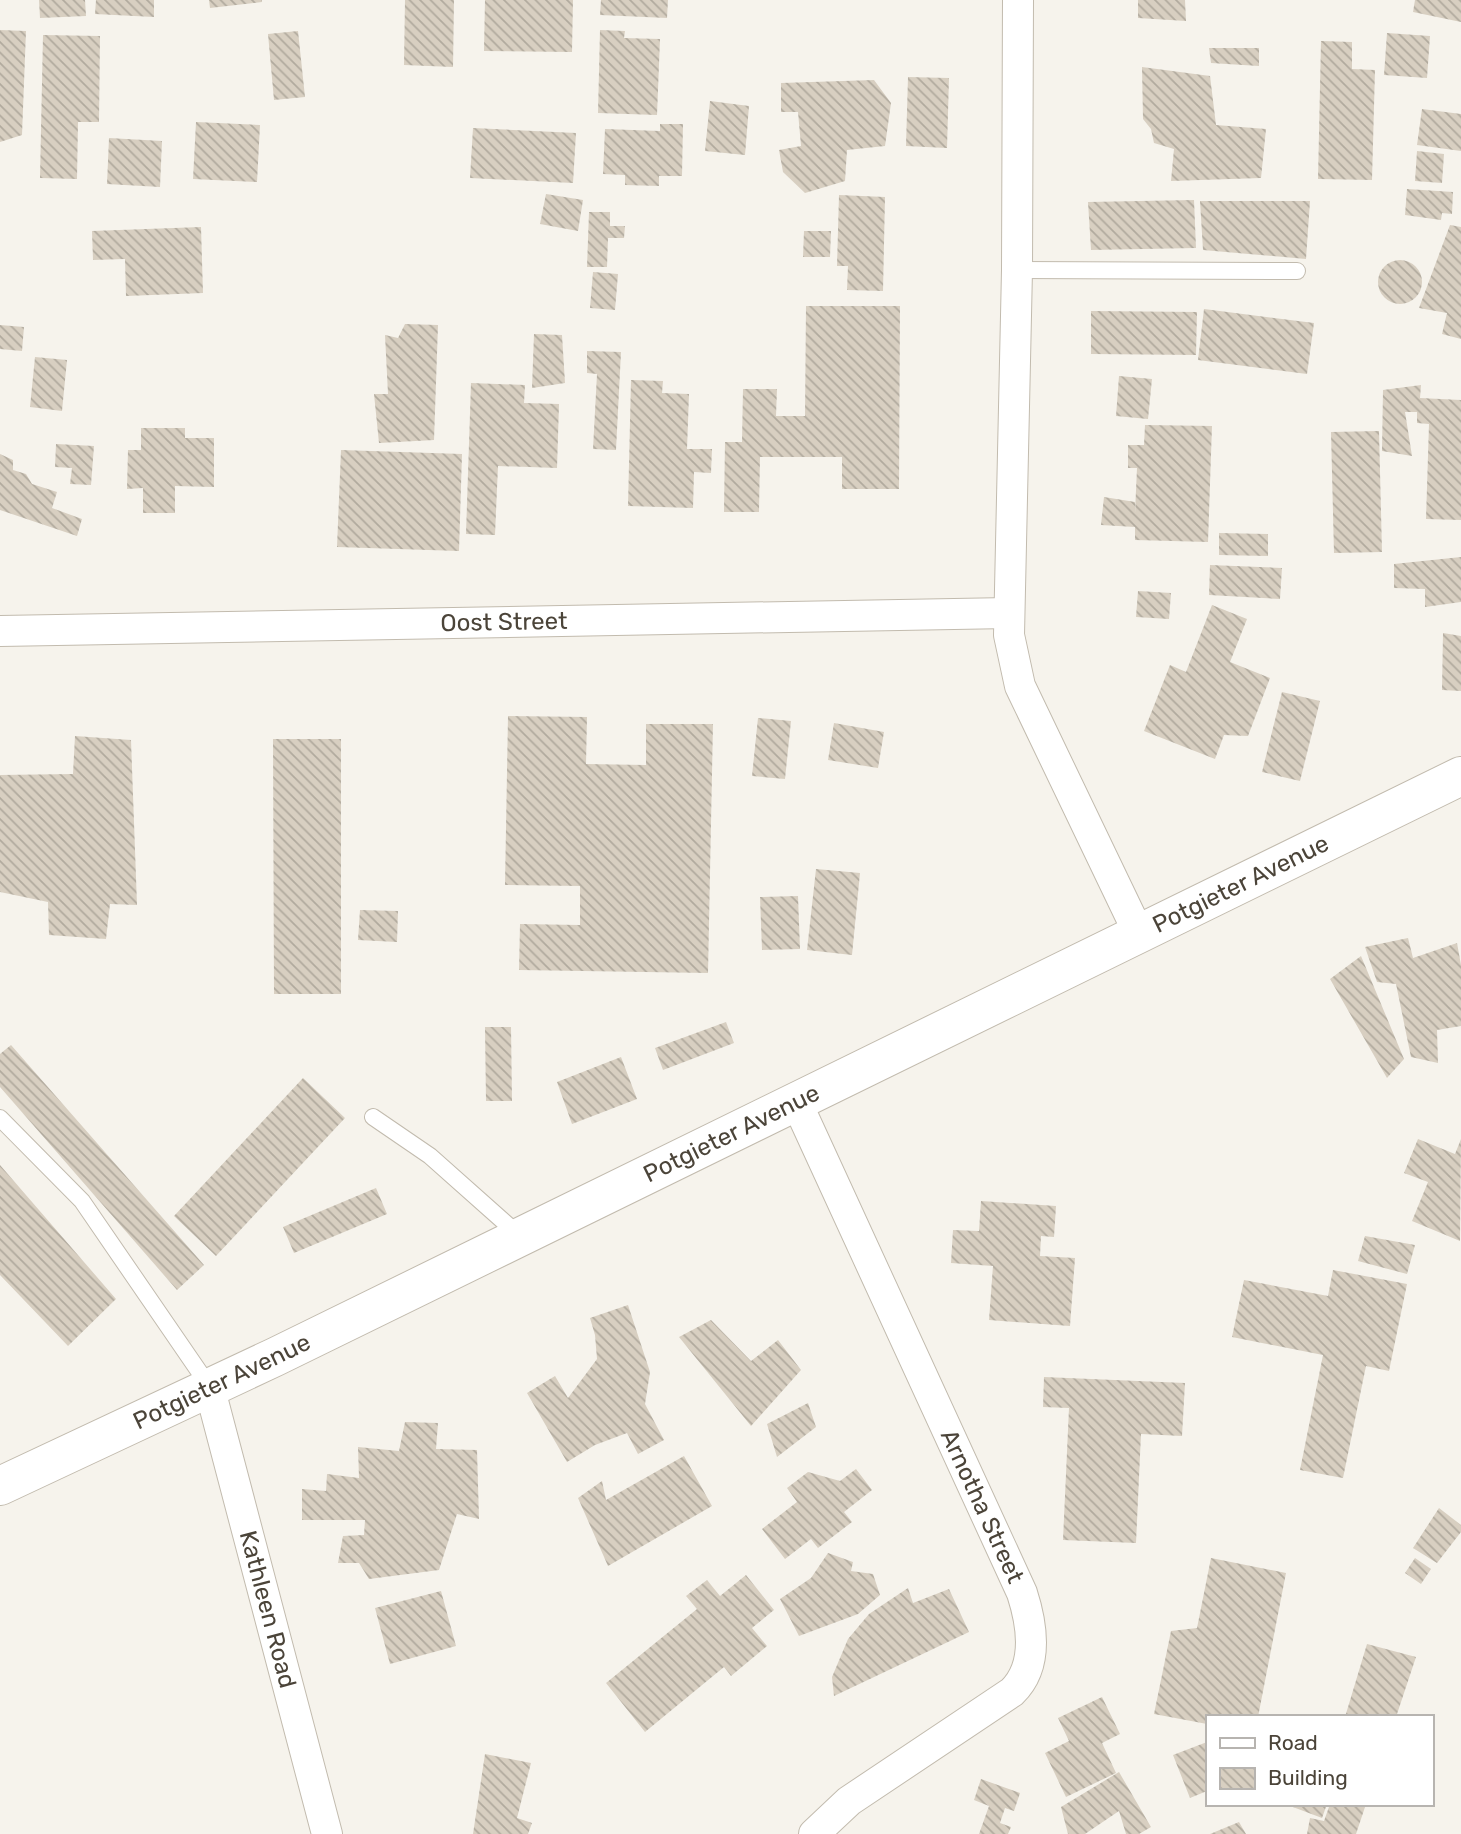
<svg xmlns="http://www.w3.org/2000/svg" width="1461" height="1834" font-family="Rubik,sans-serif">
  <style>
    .building { fill: url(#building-back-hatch) }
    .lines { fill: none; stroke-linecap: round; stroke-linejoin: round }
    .service-casing { stroke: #c2bbae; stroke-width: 18 }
    .minor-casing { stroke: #c2bbae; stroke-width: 32 }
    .tertiary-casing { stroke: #c2bbae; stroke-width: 40 }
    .service { stroke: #fff; stroke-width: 16 }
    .minor { stroke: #fff; stroke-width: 30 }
    .tertiary { stroke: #fff; stroke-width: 38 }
    .labels { text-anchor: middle; stroke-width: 6; stroke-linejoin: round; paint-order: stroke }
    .street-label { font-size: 24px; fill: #4b4439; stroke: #fff }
  </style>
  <defs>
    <pattern id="building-back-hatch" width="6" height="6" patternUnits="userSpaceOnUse" patternTransform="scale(1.75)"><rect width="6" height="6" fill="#d8cfc1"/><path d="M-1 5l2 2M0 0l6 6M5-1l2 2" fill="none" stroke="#b1aa9e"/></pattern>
  </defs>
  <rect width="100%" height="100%" fill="#f6f3ec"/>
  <!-- building -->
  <path class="building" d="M39,0h46l1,16 -46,2z
    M96,0h58v17l-59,-3z
    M209,0h53v2l-52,6z
    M405,0h49l-1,67 -49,-2z
    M485,0h88l-1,52 -88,-1z
    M601,0h67l-1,18 -67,-3z
    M1138,0h47l1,21 -48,-3z
    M1415,0h46v22l-48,-10z
    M0,30l26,1 -4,104 -22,7z
    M600,30l25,1 -1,7 36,1 -3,76 -59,-2z
    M298,31l7,66 -31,3 -6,-66z
    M1387,33l43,3 -3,42 -43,-3z
    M43,35l57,1 -1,86h-21l-1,57 -37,-1z
    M1321,41l31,1v27l23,1 -3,110 -54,-1z
    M1209,48h50v18l-48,-3z
    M1142,67l68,9 6,49 50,4 -5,49 -90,3 3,-32 -20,-6 -3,-14 -8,-10z
    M908,77l41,1 -2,70 -41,-2z
    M874,80l17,23 -6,43 -38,4 -2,31 -40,12 -22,-21 -4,-22 22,-4 -3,-34h-17v-29z
    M710,101l39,5 -4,49 -40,-4z
    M1422,109l39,5v37l-44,-6z
    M196,122l64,3 -3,57 -64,-3z
    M660,124h23l-1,52h-23v10l-34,-1v-10l-22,-1 2,-45 55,2z
    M473,128l103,5 -3,50 -103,-5z
    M109,138l53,3 -2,46 -53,-3z
    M1417,151l27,3 -2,29 -27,-2z
    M1407,189l46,3 -1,22 -10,-1 -1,7 -36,-5z
    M546,194l37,6 -5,31 -38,-7z
    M839,195l46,2 -2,94 -36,-1 1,-24h-11z
    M1194,200l2,48 -105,2 -3,-48z
    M1200,201h110l-4,58 -103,-9z
    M589,212h21v14h15l-1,12h-16l-1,29h-20z
    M1450,225l11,2v112l-19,-5 5,-21 -28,-5z
    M201,227l2,66 -77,3 -1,-37 -32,1 -1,-29z
    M804,231h27l-1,26h-27z
    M1378 282a22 22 0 1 1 44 0a22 22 0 1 1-44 0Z
    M593,272l25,2 -3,36 -25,-2z
    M806,306h94l-1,183h-57v-32h-82l-1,55h-35l1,-70h17l1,-53h34l-1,27h29z
    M1204,309l110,14 -7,51 -109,-14z
    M1091,311l106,1 -1,43 -105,-1z
    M405,324l33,1 -4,115 -55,3 -5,-49h14l-3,-59 13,3z
    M0,325l24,2 -2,24 -22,-2z
    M534,334l28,1 3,48 -33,5z
    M587,351l34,1 -5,98 -23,-1 4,-75 -10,-1z
    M35,357l32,3 -5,51 -32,-4z
    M1119,376l33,3 -4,40 -32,-3z
    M631,380l32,1 -1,12 27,1 -2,55h25l-1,24 -17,-1 -1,36 -65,-2z
    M471,383l54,2 -1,18 35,1 -2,64 -59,-2 -3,69 -29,-1z
    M1421,385l-1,13 41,2v120l-35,-1 3,-95 -12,-1v-11h-12l7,44 -30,-5 1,-61z
    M1145,425l67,1 -4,116 -73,-2v-13l-34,-2 3,-28 31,5v11l2,-45h-9v-23h16z
    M141,428h44v10h29v49l-39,-1v27h-32v-25l-16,1 1,-39h13z
    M1379,431l3,121 -48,1 -3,-121z
    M56,444l38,2 -3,39 -21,-1 2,-16 -17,-1z
    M341,450l121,4 -3,97 -122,-4z
    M0,454l13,6v10l13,4 6,10 25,8 -5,16 30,11 -5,17 -77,-26z
    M1219,533l49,1v22l-49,-1z
    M1461,557v45l-36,5v-18l-31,-1v-24z
    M1210,565l72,3 -2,31 -71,-4z
    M1138,591l33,2 -2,26 -33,-2z
    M1212,605l35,14 -17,43 40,16 -22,58 -24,-1 -9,24 -71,-28 26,-66 16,7z
    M1443,633l18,3v55l-19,-1z
    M1282,692l38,9 -20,80 -38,-9z
    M508,716l79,1 -1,47 60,1v-41h67l-5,249 -189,-3 1,-46 60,1v-39l-75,-1z
    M758,718l33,3 -6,58 -33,-3z
    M834,723l50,9 -6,36 -50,-8z
    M75,736l56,4 6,165 -27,-1 -4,35 -57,-4 -1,-33 -48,-10v-117l73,-1z
    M273,739h68v255h-67z
    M816,869l44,4 -8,82 -45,-5z
    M798,896l2,53 -38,1 -2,-53z
    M360,910l38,1 -1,31 -39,-2z
    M1408,938l5,20 44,-15 4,22v61l-24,4 1,33 -27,-6 -15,-73 -19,-2 -12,-35z
    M1361,956l43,103 -17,19 -57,-99z
    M726,1022l8,21 -71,27 -8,-22z
    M485,1027h26l1,74h-26z
    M11,1045l193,220 -27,25 -177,-203v-33z
    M621,1057l16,42 -65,25 -15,-42z
    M303,1078l42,40 -129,138 -42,-40z
    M1418,1139l37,15 6,-15 -1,102 -48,-20 16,-39 -24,-9z
    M0,1165l116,134 -48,47 -68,-71z
    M376,1188l11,26 -93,39 -11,-26z
    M981,1201l75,5 -2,31 -13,-1 -1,20 35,2 -5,68 -81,-6 4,-54 -42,-3 2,-33 26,1z
    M1365,1236l50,9 -8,29 -49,-13z
    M1333,1270l74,14 -18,87 -23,-5 -23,112 -43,-8 23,-115 -91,-18 12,-57 84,16z
    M628,1305l22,67 -5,32 19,36 -26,14 -11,-21 -32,12 -28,17 -40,-69 28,-17 13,22 29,-39 -2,-24 -5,-17z
    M711,1320l40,41 27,-21 23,30 -50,56 -72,-89z
    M1044,1377l141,6 -3,53 -41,-2 -5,109 -73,-3 6,-132 -26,-1z
    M808,1403l8,24 -39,30 -10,-33z
    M405,1422l33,1 -2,26 41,1 2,69 -22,-5 -18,56 -70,9 -10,-16h-21l5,-27 21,-1 1,-15h-63v-31l24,2 1,-17 32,4 -1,-31 41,4z
    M684,1456l28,50 -104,60 -30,-68 24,-17 4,19z
    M856,1469l16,21 -28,22 8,10 -34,26 -7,-9 -26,20 -23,-30 35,-27 -10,-14 21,-16 32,9z
    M1439,1508l22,17v7l-24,31 -24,-15z
    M828,1553l25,9 -2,9 22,3 7,21 -22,19 -59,22 -19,-37 31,-21z
    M1211,1558l75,15 -28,144h-51v7l-53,-10 17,-83 26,-3z
    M1415,1558l16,11 -10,15 -16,-11z
    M746,1575l28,35 -22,18 15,18 -36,30 -7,-9 -79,65 -39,-49 91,-74 -11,-13 21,-16 13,16z
    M908,1588l5,15 36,-14 20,43 -135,64 -2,-19 16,-38 21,-25z
    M441,1591l15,55 -66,18 -15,-56z
    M1367,1644l49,13 -20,60h-51z
    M1102,1697l18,37 -18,9 14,30 -50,24 -21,-44 24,-12 -11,-23z
    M1207,1742v49l-17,7 -17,-43z
    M485,1754l46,9 -14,55 15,5 -4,11h-55z
    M1119,1772l32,55 -12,7h-13l-7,-23 -34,23h-17l-7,-27z
    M981,1779l39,14 -6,18 -9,-3 -5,15 11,4 -3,7h-29l10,-28 -15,-6z
    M1285,1804h42l-5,14z
    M1330,1804h36l-10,30h-49l3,-16 14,3z
    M1239,1822l7,12h-36z"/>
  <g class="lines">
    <!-- service casing -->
    <g class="service-casing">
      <path id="service" d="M1017,270l280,1
        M373,1117l57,39 90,80
        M0,1118l82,83 127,185"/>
    </g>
    <!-- minor casing -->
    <g class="minor-casing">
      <g id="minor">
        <path d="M1018,0l-1,270 -8,365 11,51 118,246"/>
        <path id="s1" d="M0,631l1009,-18"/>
        <path id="s2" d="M796,1101l226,492c10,31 17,73 -10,99l-163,109 -35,33"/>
        <path id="s3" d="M209,1386l118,448"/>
      </g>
    </g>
    <!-- tertiary casing -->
    <g class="tertiary-casing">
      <g id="tertiary">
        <path id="s4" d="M0,1486l275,-129 1186,-581"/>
      </g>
    </g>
    <!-- service -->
    <use href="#service" class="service"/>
    <!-- minor -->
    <use href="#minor" class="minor"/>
    <!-- tertiary -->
    <use href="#tertiary" class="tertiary"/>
  </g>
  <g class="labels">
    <!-- street labels -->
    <g class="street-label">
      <text dy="8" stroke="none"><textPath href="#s1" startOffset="504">Oost Street</textPath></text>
      <text dy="8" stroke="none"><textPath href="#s4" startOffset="1379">Potgieter Avenue</textPath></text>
      <text dy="8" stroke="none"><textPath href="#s4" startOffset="812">Potgieter Avenue</textPath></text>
      <text dy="8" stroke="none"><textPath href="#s4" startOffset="245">Potgieter Avenue</textPath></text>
      <text dy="8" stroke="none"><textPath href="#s2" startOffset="446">Arnotha Street</textPath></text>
      <text dy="8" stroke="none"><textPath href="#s3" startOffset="231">Kathleen Road</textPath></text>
    </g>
  </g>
  <!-- legend -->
  <rect x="1206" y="1715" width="228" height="91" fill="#ffffff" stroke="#b7b4b0" stroke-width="2"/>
  <rect x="1220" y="1738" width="35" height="10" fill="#ffffff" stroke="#b7b4b0" stroke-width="2"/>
  <text x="1268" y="1750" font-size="21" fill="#4b4439">Road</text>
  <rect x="1220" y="1768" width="35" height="21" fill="url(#building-back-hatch)" stroke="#b7b4b0" stroke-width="2"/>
  <text x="1268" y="1785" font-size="21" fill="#4b4439">Building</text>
</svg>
